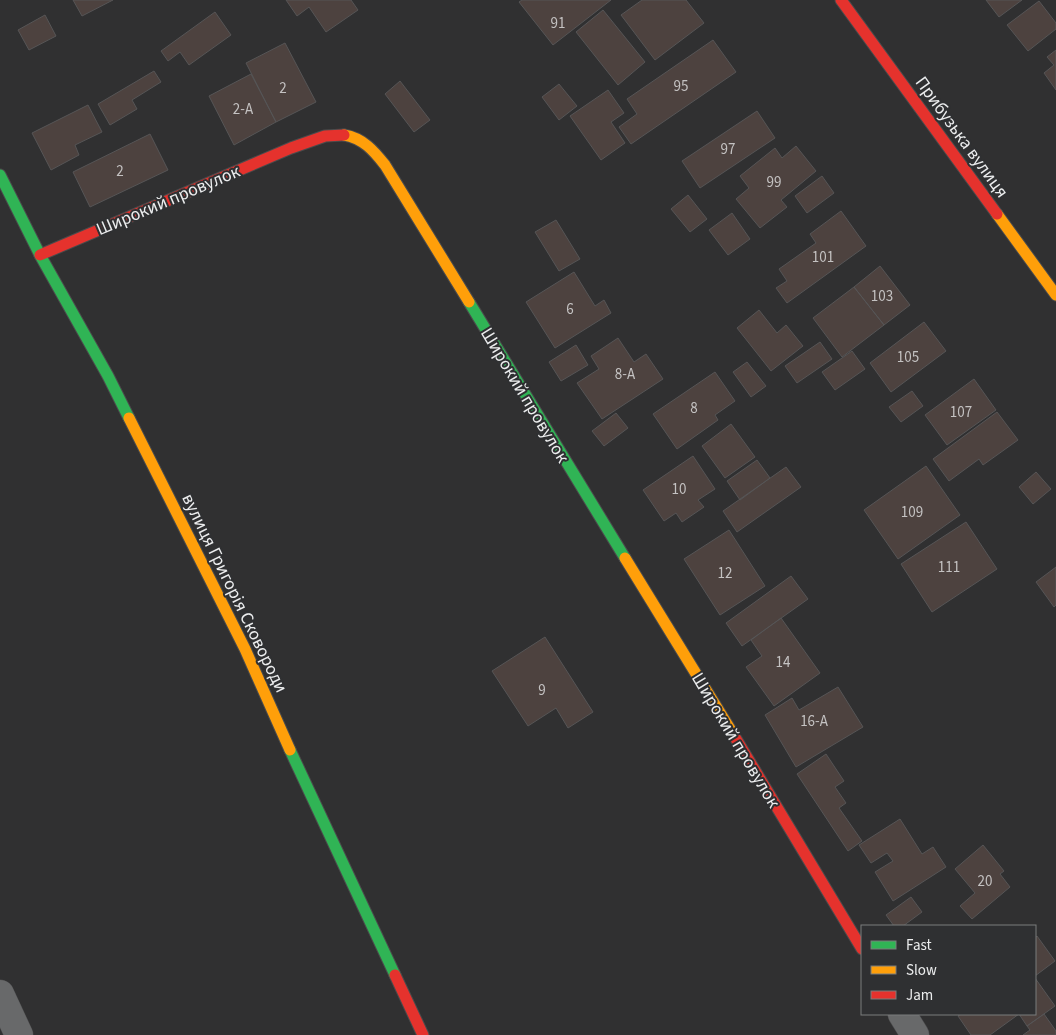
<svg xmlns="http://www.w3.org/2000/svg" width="1056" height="1035" font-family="'Source Sans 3',sans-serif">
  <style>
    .building { fill: #4d423f; stroke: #565556 }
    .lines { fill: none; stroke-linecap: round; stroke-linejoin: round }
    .street-casing { stroke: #4b4b4c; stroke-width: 29 }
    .fast-casing { stroke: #4b4b4c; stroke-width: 13 }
    .slow-casing { stroke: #4b4b4c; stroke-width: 13 }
    .jam-casing { stroke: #4b4b4c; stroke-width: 13 }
    .street { stroke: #68696a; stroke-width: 28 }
    .fast { stroke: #30b455; stroke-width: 11 }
    .slow { stroke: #ff9f0a; stroke-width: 11 }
    .jam { stroke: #e5322d; stroke-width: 11 }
    .labels { text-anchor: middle; stroke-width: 4; stroke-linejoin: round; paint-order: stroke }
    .number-label { font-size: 15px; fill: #c4c2c2 }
    .street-label { font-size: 18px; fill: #ecedee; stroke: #2f3032 }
  </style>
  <rect width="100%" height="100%" fill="#303031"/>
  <!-- building -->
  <path class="building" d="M73,0h40l-31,16z
    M286,0h65l7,10 -32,22 -17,-25 -12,9z
    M522,0h89l-58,45 -34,-43z
    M642,0h44l18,23 -49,37 -34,-45z
    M986,0h36l-23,17z
    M1039,1l17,22v6l-28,22 -21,-26z
    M603,10l42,52 -27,23 -42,-53z
    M215,12l16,23 -42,30 -9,-13 -12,9 -7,-10z
    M45,15l11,21 -27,14 -11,-20z
    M713,40l23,32 -105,72 -12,-17 18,-13 -10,-15z
    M285,43l31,59 -40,20 -30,-59z
    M1056,50v40l-12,-17 10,-8 -7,-8z
    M154,71l7,11 -29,18 5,9 -27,16 -12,-21z
    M251,74l25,48 -42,23 -25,-49z
    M400,81l30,39 -16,12 -29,-38z
    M559,84l18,22 -18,14 -17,-23z
    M608,90l16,23 -13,9 14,21 -24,17 -31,-44z
    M88,105l14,27 -27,13 4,10 -28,15 -19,-37z
    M757,111l18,27 -75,50 -18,-27z
    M150,134l18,36 -78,37 -17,-35z
    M796,146l20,25 -35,29 6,7 -27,21 -24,-29 13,-11 -9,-12 35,-28 7,10z
    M822,176l12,17 -27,20 -12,-17z
    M688,195l19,24 -17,13 -19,-23z
    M841,211l25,35 -79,57 -11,-15 11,-7 -8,-12 37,-26 -6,-9z
    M732,213l18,26 -22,16 -19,-25z
    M556,220l24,39 -21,12 -24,-39z
    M880,266l30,39 -26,20 -30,-38z
    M574,272l21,34 9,-6 7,13 -56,35 -29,-46z
    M854,287l30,38 -42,32 -29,-39z
    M759,310l18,23 9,-8 17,21 -32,25 -34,-43z
    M924,322l22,29 -55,41 -21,-29z
    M618,338l16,24 12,-8 17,25 -61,40 -25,-36 22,-14 -8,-13z
    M820,342l12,17 -35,24 -12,-17z
    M576,345l12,20 -27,16 -12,-19z
    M852,351l13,18 -30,21 -13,-18z
    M747,362l19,24 -15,11 -18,-25z
    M715,372l20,29 -20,14 3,5 -41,29 -24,-35z
    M974,379l22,31 -49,35 -22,-30z
    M912,391l11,15 -22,16 -12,-15z
    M997,412l21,28 -35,25 -4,-6 -30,22 -16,-22z
    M616,413l12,15 -24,18 -12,-15z
    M731,424l24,33 -30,21 -23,-32z
    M693,456l22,33 -17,11 6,7 -22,15 -6,-9 -12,8 -21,-31z
    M757,460l13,18 -30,22 -13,-19z
    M926,466l34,49 -62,44 -34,-49z
    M786,467l15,20 -64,45 -14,-21z
    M1036,472l15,17 -18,15 -14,-17z
    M966,522l31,47 -65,43 -31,-48z
    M729,530l36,56 -45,29 -36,-56z
    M1056,567v38l-2,2 -18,-25z
    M791,576l17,23 -66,47 -16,-23z
    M781,618l39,55 -46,33 -28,-39 16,-11 -11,-16z
    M545,637l48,75 -25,16 -12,-20 -28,18 -36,-55z
    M838,687l25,40 -67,40 -31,-52 27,-17 7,12z
    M826,754l18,27 -9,6 11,16 -7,5 23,33 -14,10 -51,-77z
    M900,819l22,35 11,-7 13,20 -53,34 -18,-29 18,-11 -6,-8 -16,10 -12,-18z
    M983,845l21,26 -4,3 10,13 -38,32 -12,-13 15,-13 -20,-24z
    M911,897l11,15 -19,14h-9l-8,-11z
    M1037,936l18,25 -20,15v-38z
    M1035,978l20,28 -28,20 -8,-12 -29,21h-19l-13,-19 3,-2h74z
    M1044,1014l12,17v4h-33l7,-5 -3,-4z"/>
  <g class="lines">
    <!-- street casing -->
    <g class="street-casing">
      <path id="street" d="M0,994l19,41
        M902,1014l13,21"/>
    </g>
    <!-- fast casing -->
    <g class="fast-casing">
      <path id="fast" d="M0,175l40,80 68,121 21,42
        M469,302l156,256
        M290,750l105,225"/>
    </g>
    <!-- slow casing -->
    <g class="slow-casing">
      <path id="slow" d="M344,135c19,3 30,16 41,30l84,137
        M997,214l59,81
        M129,418l116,231 45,101
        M625,558l108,176"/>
    </g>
    <!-- jam casing -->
    <g class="jam-casing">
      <path id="jam" d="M841,0l156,214
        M40,255l251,-107 34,-12 19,-1
        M733,734l129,215
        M395,975l28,60"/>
    </g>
    <!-- street -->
    <use href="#street" class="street"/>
    <!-- fast -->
    <use href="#fast" class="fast"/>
    <!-- slow -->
    <use href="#slow" class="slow"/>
    <!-- jam -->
    <use href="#jam" class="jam"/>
  </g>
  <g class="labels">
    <!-- number labels -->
    <g class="number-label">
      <text x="558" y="28">91</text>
      <text x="681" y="91">95</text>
      <text x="283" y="93">2</text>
      <text x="243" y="114">2-А</text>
      <text x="728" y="154">97</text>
      <text x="120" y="176">2</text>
      <text x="774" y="187">99</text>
      <text x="823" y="262">101</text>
      <text x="882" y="301">103</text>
      <text x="570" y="314">6</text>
      <text x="908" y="362">105</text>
      <text x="625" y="379">8-А</text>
      <text x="694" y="413">8</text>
      <text x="961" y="417">107</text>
      <text x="679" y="494">10</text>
      <text x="912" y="517">109</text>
      <text x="949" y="572">111</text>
      <text x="725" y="578">12</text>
      <text x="783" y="667">14</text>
      <text x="542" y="695">9</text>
      <text x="814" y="726">16-А</text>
      <text x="985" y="886">20</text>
    </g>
    <!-- street labels -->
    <g class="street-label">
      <text transform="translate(962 137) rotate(54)" y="6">Прибузька вулиця</text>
      <text transform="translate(168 200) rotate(-23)" y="6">Широкий провулок</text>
      <text transform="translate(525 395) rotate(59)" y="6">Широкий провулок</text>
      <text transform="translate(235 593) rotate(64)" y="6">вулиця Григорія Сковороди</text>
      <text transform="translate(736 740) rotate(59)" y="6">Широкий провулок</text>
    </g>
  </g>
  <!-- legend -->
  <rect x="861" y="925" width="175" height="90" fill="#2f3032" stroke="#7b7c7d"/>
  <rect x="871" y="941" width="25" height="8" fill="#30b455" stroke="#7b7c7d"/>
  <text x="906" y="950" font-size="15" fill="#ecedee">Fast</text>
  <rect x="871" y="966" width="25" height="8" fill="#ff9f0a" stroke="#7b7c7d"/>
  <text x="906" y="975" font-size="15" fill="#ecedee">Slow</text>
  <rect x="871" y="991" width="25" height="8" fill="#e5322d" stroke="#7b7c7d"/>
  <text x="906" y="1000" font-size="15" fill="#ecedee">Jam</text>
</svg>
